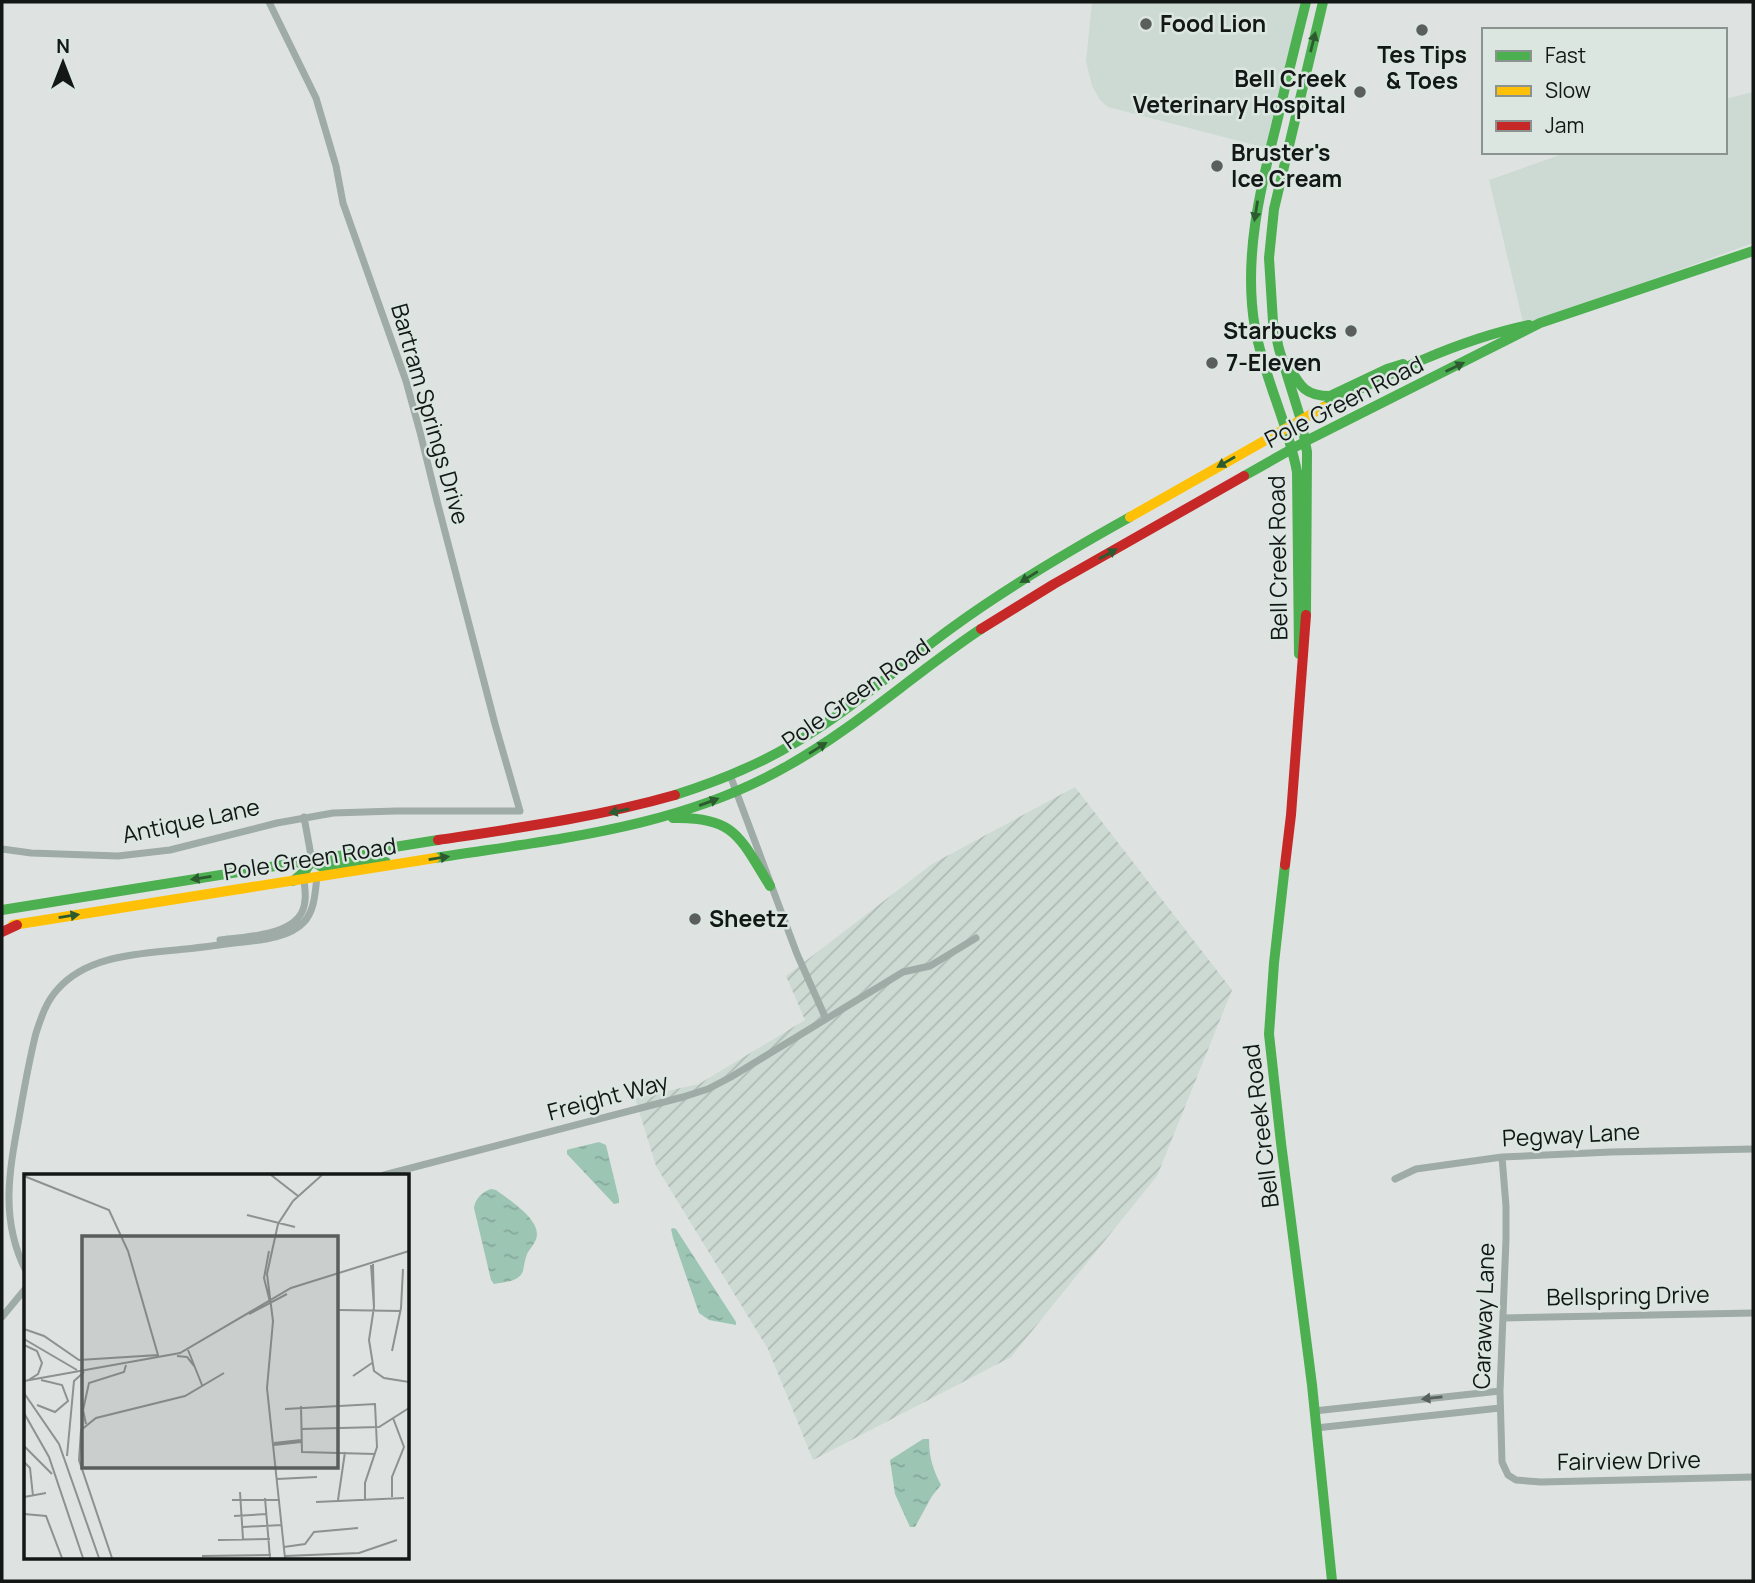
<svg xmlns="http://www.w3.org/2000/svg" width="1755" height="1583" font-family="Manrope,sans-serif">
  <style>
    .built { fill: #cddad4 }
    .industrial { fill: url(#industrial-furrows) }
    .water { fill: url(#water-ripples) }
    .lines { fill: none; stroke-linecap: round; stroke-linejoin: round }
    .street { stroke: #9eaba6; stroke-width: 7 }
    .fast { stroke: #4caf50; stroke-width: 10 }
    .slow { stroke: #ffc107; stroke-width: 10 }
    .jam { stroke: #c62828; stroke-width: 10 }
    .oneway { fill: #2d5b30 }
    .oneway2 { fill: #58615e }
    .poi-dot { fill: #5a5e5d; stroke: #dbe6e1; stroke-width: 2.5 }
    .labels { text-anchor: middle; stroke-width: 5; stroke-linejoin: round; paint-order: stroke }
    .poi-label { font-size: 23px; font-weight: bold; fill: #131716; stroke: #dbe6e1; text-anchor: start }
    .street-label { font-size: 23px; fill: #131716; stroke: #dbe6e1 }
    .inset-road { fill: none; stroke: #8d9190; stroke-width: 2 }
    .view { fill: #5a5e5d; fill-opacity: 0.15; stroke: #5a5e5d; stroke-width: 3.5 }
    .inset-edge { fill: none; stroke: #131716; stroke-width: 3.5 }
  </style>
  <defs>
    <pattern id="industrial-furrows" width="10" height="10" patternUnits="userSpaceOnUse" patternTransform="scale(1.75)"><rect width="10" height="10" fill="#cddad4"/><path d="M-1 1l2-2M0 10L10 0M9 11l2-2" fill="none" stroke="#afbab5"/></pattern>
    <pattern id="water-ripples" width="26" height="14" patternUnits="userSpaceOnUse" patternTransform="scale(1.75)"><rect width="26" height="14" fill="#9cc5b4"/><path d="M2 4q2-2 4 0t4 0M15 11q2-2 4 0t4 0" fill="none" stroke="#86a89a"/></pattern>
  </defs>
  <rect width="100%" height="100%" fill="#dee3e1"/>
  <!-- built -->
  <path class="built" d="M1092,2h214l-36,147 -162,-42 -8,-7 -8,-14 -6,-25z
    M1753,92v151l-229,83 -35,-146 79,-28h157v-53z"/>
  <!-- industrial -->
  <path class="industrial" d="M1075,787l157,203 -75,186 -146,181 -198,103 -45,-111 -112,-183 -21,-68 64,-14 106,-64 -19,-44 146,-112z"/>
  <!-- water -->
  <path class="water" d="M599,1142l7,3 13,54v4l-5,1 -47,-50v-4l3,-1z
    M491,1189l5,1c12,9 41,27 41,44 0,8 -7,14 -10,20 -2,6 -3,11 -4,17 -4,11 -19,11 -29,13l-3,-4 -17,-72c1,-9 8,-16 17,-19z
    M673,1228l3,1 60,93v3l-27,-5 -10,-7 -26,-75 -2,-9z
    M923,1439h6c0,18 4,31 12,46l-9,11 -17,31h-5l-15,-33 -5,-34z"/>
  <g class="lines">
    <!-- street -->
    <path class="street" d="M730,775l67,179 29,65
      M304,817l8,44
      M2,849l29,4 87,3 52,-6 107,-27 56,-10 63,-2h124l-25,-87 -58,-223 -17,-69 -14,-51 -63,-178 -7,-37 -20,-68 -47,-96
      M220,940c24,-3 70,-4 82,-28 5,-10 3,-22 2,-33
      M1502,1157l4,49v33l-6,152 2,71 6,13 8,5 25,2 212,-5
      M384,1175l299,-78 25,-8 23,-12 172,-105 27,-6 46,-28
      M1395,1179l21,-10 86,-12 109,-5 142,-3
      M26,1271c-26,-51 -17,-99 -7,-153 5,-29 10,-57 17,-85 5,-15 10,-31 21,-43 31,-36 85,-36 129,-41 19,-2 39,-5 58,-7 19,-2 46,-5 60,-20 11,-12 11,-30 13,-45
      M2,1317l24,-29
      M1503,1318l250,-5
      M1314,1411l186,-20
      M1316,1428l184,-20"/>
    <!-- fast -->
    <path class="fast" d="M1287,363c12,21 16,33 43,33l57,-27 16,-5
      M1324,407c65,-33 133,-67 205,-82
      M1244,476l62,-35 234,-118 213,-72
      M1306,615l1,-163 -6,-32 -22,-71 -6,-27 -4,-64 5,-49 49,-207
      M1299,654l-2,-182c-9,-49 -33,-94 -42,-144 -12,-69 5,-139 22,-206 9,-40 19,-80 29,-120
      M675,795c41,-13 81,-29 118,-51 57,-33 106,-78 160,-117 56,-41 116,-76 177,-110
      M673,818c62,-2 67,20 97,68
      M435,858c121,-19 246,-30 354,-93 48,-27 91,-62 135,-95 19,-14 37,-28 57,-41
      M1285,865l-11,98 -5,71 12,109 31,242 20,196
      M293,881l12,-10 7,-10 10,6 47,-6 17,1
      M2,910l436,-70"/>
    <!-- slow -->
    <path class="slow" d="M1130,517l194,-110
      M13,925l422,-67"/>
    <!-- jam -->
    <path class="jam" d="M981,629l73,-45 190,-108
      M438,840c80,-12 160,-23 237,-45
      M1285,865l6,-50 15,-200
      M2,932l15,-7"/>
  </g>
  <!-- one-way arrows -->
  <defs><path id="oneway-solid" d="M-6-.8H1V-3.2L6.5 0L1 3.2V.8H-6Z" transform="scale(1.75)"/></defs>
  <g class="oneway">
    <use href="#oneway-solid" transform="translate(1313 42) rotate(-76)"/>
    <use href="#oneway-solid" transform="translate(1256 211) rotate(99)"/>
    <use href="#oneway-solid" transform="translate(1455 367) rotate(-26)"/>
    <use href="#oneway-solid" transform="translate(1226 462) rotate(150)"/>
    <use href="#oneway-solid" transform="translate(1108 554) rotate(-29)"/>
    <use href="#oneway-solid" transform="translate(1029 577) rotate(148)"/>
    <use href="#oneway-solid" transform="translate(818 748) rotate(-32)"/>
    <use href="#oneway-solid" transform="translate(709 802) rotate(-20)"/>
    <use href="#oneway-solid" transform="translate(619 811) rotate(168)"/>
    <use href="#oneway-solid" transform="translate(439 858) rotate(-9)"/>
    <use href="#oneway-solid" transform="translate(201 878) rotate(171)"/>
    <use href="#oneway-solid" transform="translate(69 916) rotate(-9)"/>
  </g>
  <use class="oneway2" href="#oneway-solid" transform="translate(1432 1398) rotate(174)"/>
  <!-- markers -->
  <g class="poi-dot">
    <circle cx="1146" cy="24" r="7"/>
    <circle cx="1422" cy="30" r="7"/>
    <circle cx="1360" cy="92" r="7"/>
    <circle cx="1217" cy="166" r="7"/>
    <circle cx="1351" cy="331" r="7"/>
    <circle cx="1212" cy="363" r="7"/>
    <circle cx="695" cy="919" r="7"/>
  </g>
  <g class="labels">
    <!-- poi labels -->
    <g class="poi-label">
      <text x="1160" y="32">Food Lion</text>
      <text x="1422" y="63" text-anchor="middle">Tes Tips<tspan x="1422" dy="26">&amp; Toes</tspan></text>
      <text x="1346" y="87" text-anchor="end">Bell Creek<tspan x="1346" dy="26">Veterinary Hospital</tspan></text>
      <text x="1231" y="161">Bruster's<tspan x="1231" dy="26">Ice Cream</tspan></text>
      <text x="1337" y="339" text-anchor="end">Starbucks</text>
      <text x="1226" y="371">7-Eleven</text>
      <text x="709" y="927">Sheetz</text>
    </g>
    <!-- street labels -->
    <g class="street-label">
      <text transform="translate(1344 402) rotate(-27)" y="8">Pole Green Road</text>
      <text transform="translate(430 414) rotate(74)" y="8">Bartram Springs Drive</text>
      <text transform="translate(1278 558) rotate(-91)" y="8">Bell Creek Road</text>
      <text transform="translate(856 694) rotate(-35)" y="8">Pole Green Road</text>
      <text transform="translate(191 821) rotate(-12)" y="8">Antique Lane</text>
      <text transform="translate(310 859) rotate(-9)" y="8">Pole Green Road</text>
      <text transform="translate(608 1097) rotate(-15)" y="8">Freight Way</text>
      <text transform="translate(1261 1126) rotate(-97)" y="8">Bell Creek Road</text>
      <text transform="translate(1571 1135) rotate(-3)" y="8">Pegway Lane</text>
      <text transform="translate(1628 1296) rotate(-1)" y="8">Bellspring Drive</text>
      <text transform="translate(1484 1316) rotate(-88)" y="8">Caraway Lane</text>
      <text transform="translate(1629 1461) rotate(-1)" y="8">Fairview Drive</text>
    </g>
  </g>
  <!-- overview -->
  <g transform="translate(24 1174)">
    <rect width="385" height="385" fill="#dee3e1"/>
    <path class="inset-road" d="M247,1l27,21M0,2l85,34 19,41 30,104 -79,5 -35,-24 -20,-7M269,27l29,-26M223,41l48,12M245,77l-5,27 6,24M347,91l3,42 -1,-43M350,133l-5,33 5,31 10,7 25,4M315,136l62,1M225,140l38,-20M0,165l53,31M0,171l13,6 5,12 -4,11 -11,7M164,176l14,35M368,177l9,-43 2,-39M153,182l10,1 7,9M329,202l19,-13M0,207l156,-28 111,-65 118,-37M0,219l35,51 40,114M13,231l18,7 13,-11 -6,-16 -21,-5M277,232l1,46 73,2M261,235l90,-5 2,43 -12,36v16M0,239l25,44 34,101M62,250l-3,-14 6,-27 35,-11 2,-7M277,255l78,-2 30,-19M250,269l27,-3M250,271l27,-3M0,272l28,28M43,282l7,-75 10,-9M0,288l6,6 3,28M253,305l40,-2M216,318l3,47M0,323l22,-4M368,323v-20l12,-30 -11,-29M241,324l5,60M208,326h48M314,326l7,-48M292,328l88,-4M0,340l22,2 16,42M210,342l33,-2M219,353l39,-2M194,366l52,-1M260,373l21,-3 9,-12 44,-4M178,382l69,-1M261,382l74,-3 38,-13M88,384l-33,-98 2,-30 15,-12 89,-22 39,-23M261,384l-18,-170 6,-67 -6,-47 11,-50 15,-23"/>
    <path class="view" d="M58,62h256v232h-256z"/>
    <rect width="385" height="385" class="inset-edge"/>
  </g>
  <!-- border -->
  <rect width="1755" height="1583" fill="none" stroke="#131716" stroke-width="7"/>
  <!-- legend -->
  <rect x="1482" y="28" width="245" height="126" fill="#dbe6e1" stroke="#8b9390" stroke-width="2"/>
  <rect x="1496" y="51" width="35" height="10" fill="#4caf50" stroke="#8b9390" stroke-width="2"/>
  <text x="1545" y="63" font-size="21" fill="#131716">Fast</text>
  <rect x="1496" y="86" width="35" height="10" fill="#ffc107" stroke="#8b9390" stroke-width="2"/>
  <text x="1545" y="98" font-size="21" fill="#131716">Slow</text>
  <rect x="1496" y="121" width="35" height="10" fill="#c62828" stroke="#8b9390" stroke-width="2"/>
  <text x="1545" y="133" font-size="21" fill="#131716">Jam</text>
  <!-- north arrow -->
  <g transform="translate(63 63)" stroke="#dbe6e1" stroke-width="5" paint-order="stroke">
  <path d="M0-5L12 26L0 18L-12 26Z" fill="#131716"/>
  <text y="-10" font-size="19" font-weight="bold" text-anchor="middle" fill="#131716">N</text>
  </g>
</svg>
